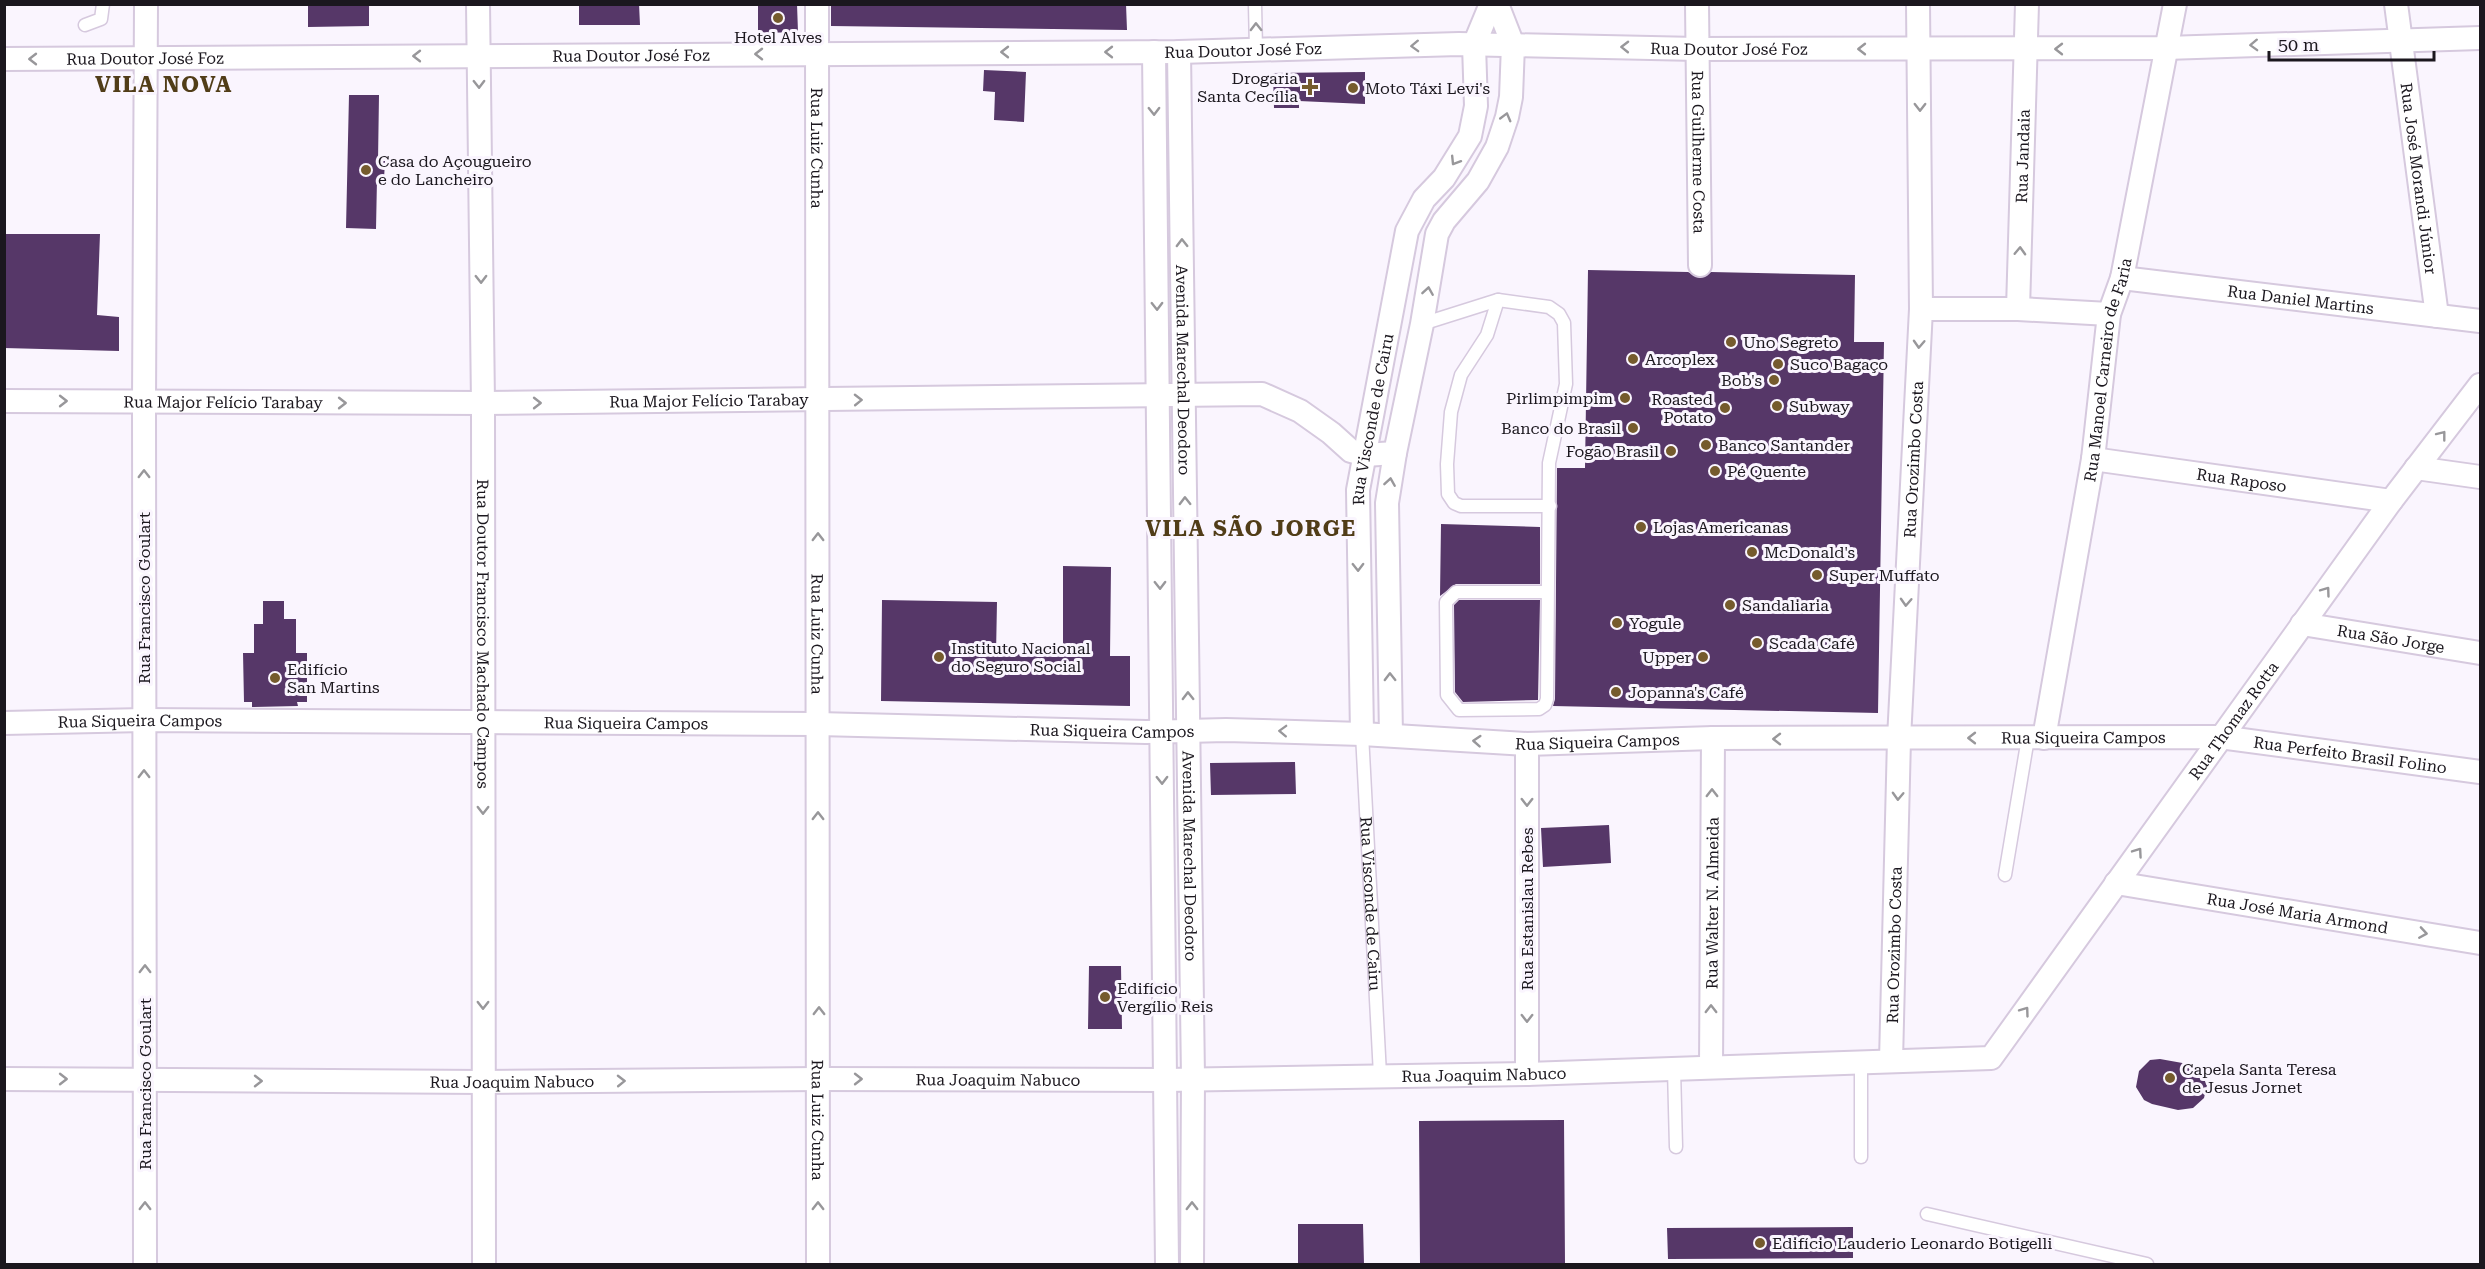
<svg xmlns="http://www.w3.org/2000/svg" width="2485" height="1269" font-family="'Roboto Serif',serif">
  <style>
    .building { fill: #563768 }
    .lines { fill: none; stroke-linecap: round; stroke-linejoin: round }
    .lane-casing { stroke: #d6c9de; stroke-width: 15 }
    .street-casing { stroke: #d6c9de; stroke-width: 26 }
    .lane { stroke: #fff; stroke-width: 12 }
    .street { stroke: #fff; stroke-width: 22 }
    .oneway { stroke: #98979a }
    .poi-dot { fill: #755b2d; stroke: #faf5fe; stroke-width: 2 }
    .labels { text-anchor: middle; stroke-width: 6; stroke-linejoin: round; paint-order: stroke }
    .poi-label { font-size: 16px; fill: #1b171e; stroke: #faf5fe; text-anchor: start }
    .street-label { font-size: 16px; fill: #1b171e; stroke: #faf5fe }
    .district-label { font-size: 22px; font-weight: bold; letter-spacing: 1.5px; fill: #513d18; stroke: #faf5fe }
  </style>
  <rect width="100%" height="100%" fill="#faf5fe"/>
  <!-- building -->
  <path class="building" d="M308,4h61v22l-61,1z
    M579,4h60l1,21h-61z
    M758,4h39l1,28 -40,1z
    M831,4h295l1,26 -296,-4z
    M984,70l42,2 -2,50 -30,-2 1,-28 -12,-1z
    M1365,72v32l-66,-3v7h-25l-1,-35z
    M349,95h30l-1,66h7l-1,18h-7l-1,50 -30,-1z
    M4,234h96l-3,81 22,2v34l-115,-3z
    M1588,270l100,2 12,6 11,-6 144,3 -1,67h30l-6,371 -325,-7 2,-7 2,-231h28z
    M1540,514v70h-84l-16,12 1,-72 99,3z
    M1063,566l48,1 -1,89h20v50l-249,-5 1,-101 115,2 -1,52 67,1z
    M1459,600h81l-2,100 -75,2 -8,-10 -1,-87z
    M263,601h21v18h12v34h11v49h-10l1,4 -46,1v-5h-8l-1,-49h11v-29h9z
    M1295,762l1,32 -85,1 -1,-32z
    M1609,825l2,38 -68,4 -2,-39z
    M1089,966h32l1,63h-34z
    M2160,1059l28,5 11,6 8,15 -3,13 -11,10 -15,2 -26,-6 -8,-4 -8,-13 3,-16 11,-11z
    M1564,1120l1,144h-145l-1,-143z
    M1298,1224h65l1,40h-66z
    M1853,1227v31l-185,1 -1,-31z"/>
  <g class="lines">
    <!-- lane casing -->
    <g class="lane-casing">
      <g id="lane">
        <path d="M1255,4l1,46"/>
        <path d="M85,25l16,-6 2,-15"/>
        <path d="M1498,300l-11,35 -26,40 -10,37 -4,52 1,30 6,9 7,3h89"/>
        <path d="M1422,324l76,-24 51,7 10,7 5,9 2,61 -17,79 -2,236 -2,6 -6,4 -80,1 -12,-15 -1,-93 10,-10h90"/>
        <path id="s1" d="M1362,734l18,341"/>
        <path d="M2005,875l23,-137"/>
        <path d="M1674,1069l2,78"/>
        <path d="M1861,1157v-95"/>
        <path d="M1927,1214l220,50"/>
      </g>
    </g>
    <!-- street casing -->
    <g class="street-casing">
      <g id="street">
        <path id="s2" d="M478,4l5,399 1,861"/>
        <path id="s3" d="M817,4l1,1260"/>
        <path id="s4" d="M1697,4l3,261"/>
        <path id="s5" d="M2396,4l41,312"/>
        <path d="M1154,52l13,1212"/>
        <path id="s6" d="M1179,52l14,1026 -1,186"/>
        <path id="s7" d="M4,59l1175,-7 280,-8 238,5 469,-1 314,-10"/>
        <path id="s8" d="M2122,278l358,43"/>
        <path d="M1921,309h97l91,5"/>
        <path id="s9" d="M2018,309l9,-305"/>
        <path id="s10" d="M4,401l479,2 779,-9 38,17 31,22 20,18 14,4 30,-2"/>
        <path id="s11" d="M2093,459l298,42"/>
        <path d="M2416,468l64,9"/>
        <path id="s12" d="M2302,624l178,29"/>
        <path id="s13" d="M4,723l140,-3 674,4 328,8 80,-2 136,4 165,10 186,-6 507,-1 260,35"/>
        <path id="s14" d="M1362,734l-4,-244 49,-259 17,-32 20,-21 26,-42 6,-30 -2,-61 17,-41"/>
        <path d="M1391,735l-4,-232 8,-50 27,-129 15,-90 7,-13 34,-40 19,-34 10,-30 4,-20 2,-52 -16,-41"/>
        <path id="s15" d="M2044,738l49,-279 16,-145 13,-36 53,-274"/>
        <path d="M1527,744v330"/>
        <path id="s16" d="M2116,883l364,60"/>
        <path id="s17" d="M1891,1061l8,-322 22,-430 -3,-305"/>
        <path id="s18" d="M1711,1067l2,-329"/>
        <path id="s19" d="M4,1079l479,3 336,-3 347,1 361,-6 464,-16 400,-557 89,-116"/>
        <path d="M145,1264l-1,-862 2,-398"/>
      </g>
    </g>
    <!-- lane -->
    <use href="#lane" class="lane"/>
    <!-- street -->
    <use href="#street" class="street"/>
  </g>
  <!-- one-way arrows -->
  <defs><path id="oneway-chevron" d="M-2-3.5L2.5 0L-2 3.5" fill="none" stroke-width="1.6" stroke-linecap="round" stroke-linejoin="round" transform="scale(1.5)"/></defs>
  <g class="oneway">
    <use href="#oneway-chevron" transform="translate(1256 27) rotate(-91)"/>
    <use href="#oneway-chevron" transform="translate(2254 45) rotate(178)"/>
    <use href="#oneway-chevron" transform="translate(1415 46) rotate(178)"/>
    <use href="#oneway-chevron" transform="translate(1625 47) rotate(-179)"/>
    <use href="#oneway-chevron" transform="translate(1862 49) rotate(180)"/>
    <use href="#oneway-chevron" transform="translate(2059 49) rotate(180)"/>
    <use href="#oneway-chevron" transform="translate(1005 52) rotate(180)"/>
    <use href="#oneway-chevron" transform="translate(1109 52) rotate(-180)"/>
    <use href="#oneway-chevron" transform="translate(759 54) rotate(180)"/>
    <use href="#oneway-chevron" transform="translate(417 56) rotate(180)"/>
    <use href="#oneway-chevron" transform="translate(33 59) rotate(180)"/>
    <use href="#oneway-chevron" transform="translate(479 84) rotate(89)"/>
    <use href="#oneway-chevron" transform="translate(1920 107) rotate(90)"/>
    <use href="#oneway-chevron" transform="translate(1154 111) rotate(89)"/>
    <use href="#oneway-chevron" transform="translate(1506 117) rotate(-75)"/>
    <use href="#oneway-chevron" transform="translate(1455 161) rotate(122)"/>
    <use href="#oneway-chevron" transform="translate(1182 243) rotate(-91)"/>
    <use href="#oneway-chevron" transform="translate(2020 251) rotate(-88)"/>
    <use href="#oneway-chevron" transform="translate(481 279) rotate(89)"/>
    <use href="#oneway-chevron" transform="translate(1428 291) rotate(-81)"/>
    <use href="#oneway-chevron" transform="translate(1157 306) rotate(89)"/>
    <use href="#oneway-chevron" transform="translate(1919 344) rotate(93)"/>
    <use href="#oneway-chevron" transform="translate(858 400) rotate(-1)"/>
    <use href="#oneway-chevron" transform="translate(63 401)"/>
    <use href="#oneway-chevron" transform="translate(342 403)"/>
    <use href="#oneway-chevron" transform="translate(537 403)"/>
    <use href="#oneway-chevron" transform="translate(2442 435) rotate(-52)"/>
    <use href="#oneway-chevron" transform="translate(144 474) rotate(-90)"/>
    <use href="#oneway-chevron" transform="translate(1390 482) rotate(-81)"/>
    <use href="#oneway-chevron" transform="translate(1185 501) rotate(-91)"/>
    <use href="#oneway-chevron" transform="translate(818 537) rotate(-90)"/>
    <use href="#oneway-chevron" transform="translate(1358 567) rotate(89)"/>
    <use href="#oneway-chevron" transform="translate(1160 585) rotate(89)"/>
    <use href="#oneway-chevron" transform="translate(2326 591) rotate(-54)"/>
    <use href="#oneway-chevron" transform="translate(1906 602) rotate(93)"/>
    <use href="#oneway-chevron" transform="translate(1390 677) rotate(-91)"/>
    <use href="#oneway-chevron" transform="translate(1188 696) rotate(-91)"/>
    <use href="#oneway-chevron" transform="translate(1283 731) rotate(-178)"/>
    <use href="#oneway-chevron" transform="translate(1972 738) rotate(180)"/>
    <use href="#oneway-chevron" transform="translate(1777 739) rotate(-180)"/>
    <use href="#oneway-chevron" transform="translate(1477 741) rotate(-176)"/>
    <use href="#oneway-chevron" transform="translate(144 774) rotate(-90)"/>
    <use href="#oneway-chevron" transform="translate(1162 780) rotate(89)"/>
    <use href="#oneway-chevron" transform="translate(1712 793) rotate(-90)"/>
    <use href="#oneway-chevron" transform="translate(1898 796) rotate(92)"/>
    <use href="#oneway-chevron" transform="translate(1527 802) rotate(90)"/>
    <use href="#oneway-chevron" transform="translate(483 810) rotate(90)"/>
    <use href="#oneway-chevron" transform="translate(818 816) rotate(-90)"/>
    <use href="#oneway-chevron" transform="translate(2138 852) rotate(-55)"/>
    <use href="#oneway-chevron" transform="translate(2423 933) rotate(9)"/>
    <use href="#oneway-chevron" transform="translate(145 969) rotate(-90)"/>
    <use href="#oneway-chevron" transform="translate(483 1005) rotate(90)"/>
    <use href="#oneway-chevron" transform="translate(1711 1009) rotate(-90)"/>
    <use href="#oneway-chevron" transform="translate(819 1011) rotate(-90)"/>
    <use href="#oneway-chevron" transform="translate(2025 1011) rotate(-54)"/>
    <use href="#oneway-chevron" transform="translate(1527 1018) rotate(90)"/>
    <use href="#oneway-chevron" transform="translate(63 1079)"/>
    <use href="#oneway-chevron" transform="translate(858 1079)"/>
    <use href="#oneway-chevron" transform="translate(258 1081)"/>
    <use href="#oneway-chevron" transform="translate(621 1081) rotate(-1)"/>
    <use href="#oneway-chevron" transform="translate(145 1206) rotate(-90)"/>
    <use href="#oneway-chevron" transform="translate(818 1206) rotate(-90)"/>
    <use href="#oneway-chevron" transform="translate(1192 1206) rotate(-90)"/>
  </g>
  <!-- markers -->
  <g class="poi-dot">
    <circle cx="778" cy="18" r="6"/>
    <path d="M1307 78h6v6h6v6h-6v6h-6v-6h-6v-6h6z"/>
    <circle cx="1353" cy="88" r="6"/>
    <circle cx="366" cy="170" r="6"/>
    <circle cx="1731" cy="342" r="6"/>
    <circle cx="1633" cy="359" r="6"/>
    <circle cx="1778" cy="364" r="6"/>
    <circle cx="1774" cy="380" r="6"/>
    <circle cx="1625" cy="398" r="6"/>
    <circle cx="1777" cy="406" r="6"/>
    <circle cx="1725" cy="408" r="6"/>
    <circle cx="1633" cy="428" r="6"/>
    <circle cx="1706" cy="445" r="6"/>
    <circle cx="1671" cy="451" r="6"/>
    <circle cx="1715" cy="471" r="6"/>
    <circle cx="1641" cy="527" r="6"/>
    <circle cx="1752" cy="552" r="6"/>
    <circle cx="1817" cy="575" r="6"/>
    <circle cx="1730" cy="605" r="6"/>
    <circle cx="1617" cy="623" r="6"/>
    <circle cx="1757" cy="643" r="6"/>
    <circle cx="939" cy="657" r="6"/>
    <circle cx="1703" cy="657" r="6"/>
    <circle cx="275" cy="678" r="6"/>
    <circle cx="1616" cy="692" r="6"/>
    <circle cx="1105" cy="997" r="6"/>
    <circle cx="2170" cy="1078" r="6"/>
    <circle cx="1760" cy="1243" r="6"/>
  </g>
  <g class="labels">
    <!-- poi labels -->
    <g class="poi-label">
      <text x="778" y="43" text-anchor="middle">Hotel Alves</text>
      <text x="1298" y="84" text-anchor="end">Drogaria<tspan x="1298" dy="18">Santa Cecília</tspan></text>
      <text x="1365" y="94">Moto Táxi Levi's</text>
      <text x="378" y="167">Casa do Açougueiro<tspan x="378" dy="18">e do Lancheiro</tspan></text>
      <text x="1743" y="348">Uno Segreto</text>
      <text x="1645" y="365">Arcoplex</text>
      <text x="1790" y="370">Suco Bagaço</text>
      <text x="1762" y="386" text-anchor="end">Bob's</text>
      <text x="1613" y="404" text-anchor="end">Pirlimpimpim</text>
      <text x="1713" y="405" text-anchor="end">Roasted<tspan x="1713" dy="18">Potato</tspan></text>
      <text x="1789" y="412">Subway</text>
      <text x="1621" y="434" text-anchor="end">Banco do Brasil</text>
      <text x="1718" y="451">Banco Santander</text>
      <text x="1659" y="457" text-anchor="end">Fogão Brasil</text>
      <text x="1727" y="477">Pé Quente</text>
      <text x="1653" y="533">Lojas Americanas</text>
      <text x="1764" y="558">McDonald's</text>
      <text x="1829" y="581">Super Muffato</text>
      <text x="1742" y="611">Sandaliaria</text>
      <text x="1629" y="629">Yogule</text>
      <text x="1769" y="649">Scada Café</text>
      <text x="951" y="654">Instituto Nacional<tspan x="951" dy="18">do Seguro Social</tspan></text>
      <text x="1691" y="663" text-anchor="end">Upper</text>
      <text x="287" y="675">Edifício<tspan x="287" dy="18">San Martins</tspan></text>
      <text x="1628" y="698">Jopanna's Café</text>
      <text x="1117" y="994">Edifício<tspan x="1117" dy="18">Vergílio Reis</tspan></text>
      <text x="2182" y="1075">Capela Santa Teresa<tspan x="2182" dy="18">de Jesus Jornet</tspan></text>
      <text x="1772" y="1249">Edifício Lauderio Leonardo Botigelli</text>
    </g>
    <!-- street labels -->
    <g class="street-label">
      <text dy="6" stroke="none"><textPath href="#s7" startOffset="1725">Rua Doutor José Foz</textPath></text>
      <text dy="6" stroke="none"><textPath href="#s7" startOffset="1239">Rua Doutor José Foz</textPath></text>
      <text dy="6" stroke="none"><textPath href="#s7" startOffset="627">Rua Doutor José Foz</textPath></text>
      <text dy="6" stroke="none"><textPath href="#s7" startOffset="141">Rua Doutor José Foz</textPath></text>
      <text dy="6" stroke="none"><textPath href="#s3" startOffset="144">Rua Luiz Cunha</textPath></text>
      <text dy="6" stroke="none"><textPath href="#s4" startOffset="148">Rua Guilherme Costa</textPath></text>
      <text dy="6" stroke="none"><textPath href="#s9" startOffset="153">Rua Jandaia</textPath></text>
      <text dy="6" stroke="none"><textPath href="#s5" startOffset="176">Rua José Morandi Júnior</textPath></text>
      <text dy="6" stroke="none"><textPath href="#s8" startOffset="180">Rua Daniel Martins</textPath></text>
      <text dy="6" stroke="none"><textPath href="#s6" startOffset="318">Avenida Marechal Deodoro</textPath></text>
      <text dy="6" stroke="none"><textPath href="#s15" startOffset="374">Rua Manoel Carneiro de Faria</textPath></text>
      <text dy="6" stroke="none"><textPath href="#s10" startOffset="219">Rua Major Felício Tarabay</textPath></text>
      <text dy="6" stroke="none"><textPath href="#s10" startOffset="705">Rua Major Felício Tarabay</textPath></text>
      <text dy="6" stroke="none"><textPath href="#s14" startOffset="316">Rua Visconde de Cairu</textPath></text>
      <text dy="6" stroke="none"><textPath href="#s17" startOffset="602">Rua Orozimbo Costa</textPath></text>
      <text dy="6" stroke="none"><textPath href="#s11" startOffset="150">Rua Raposo</textPath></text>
      <text transform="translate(144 598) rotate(-90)" y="6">Rua Francisco Goulart</text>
      <text dy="6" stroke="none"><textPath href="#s2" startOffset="630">Rua Doutor Francisco Machado Campos</textPath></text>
      <text dy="6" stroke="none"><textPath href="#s3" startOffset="630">Rua Luiz Cunha</textPath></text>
      <text dy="6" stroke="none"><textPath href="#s12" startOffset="90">Rua São Jorge</textPath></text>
      <text dy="6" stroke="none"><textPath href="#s19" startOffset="2403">Rua Thomaz Rotta</textPath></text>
      <text dy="6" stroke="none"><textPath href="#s13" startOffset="136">Rua Siqueira Campos</textPath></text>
      <text dy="6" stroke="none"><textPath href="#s13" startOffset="622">Rua Siqueira Campos</textPath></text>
      <text dy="6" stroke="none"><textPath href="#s13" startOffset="1108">Rua Siqueira Campos</textPath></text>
      <text dy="6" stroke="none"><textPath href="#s13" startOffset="2080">Rua Siqueira Campos</textPath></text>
      <text dy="6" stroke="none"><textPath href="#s13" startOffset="1594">Rua Siqueira Campos</textPath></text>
      <text dy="6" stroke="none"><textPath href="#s13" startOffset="2348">Rua Perfeito Brasil Folino</textPath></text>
      <text dy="6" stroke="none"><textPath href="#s6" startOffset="804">Avenida Marechal Deodoro</textPath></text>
      <text dy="6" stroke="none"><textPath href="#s18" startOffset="164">Rua Walter N. Almeida</textPath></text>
      <text dy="6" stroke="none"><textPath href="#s1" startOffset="170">Rua Visconde de Cairu</textPath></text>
      <text transform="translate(1527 909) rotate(-90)" y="6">Rua Estanislau Rebes</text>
      <text dy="6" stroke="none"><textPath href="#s16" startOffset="184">Rua José Maria Armond</textPath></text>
      <text dy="6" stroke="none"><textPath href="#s17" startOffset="116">Rua Orozimbo Costa</textPath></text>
      <text dy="6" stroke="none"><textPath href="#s19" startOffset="1480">Rua Joaquim Nabuco</textPath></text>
      <text dy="6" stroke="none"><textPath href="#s19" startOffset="994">Rua Joaquim Nabuco</textPath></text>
      <text dy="6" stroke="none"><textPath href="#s19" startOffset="508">Rua Joaquim Nabuco</textPath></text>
      <text transform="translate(145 1084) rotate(-90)" y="6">Rua Francisco Goulart</text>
      <text dy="6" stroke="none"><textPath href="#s3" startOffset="1116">Rua Luiz Cunha</textPath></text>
    </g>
    <!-- district labels -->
    <g class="district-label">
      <text x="164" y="92">VILA NOVA</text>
      <text x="1251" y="536">VILA SÃO JORGE</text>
    </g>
  </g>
  <!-- border -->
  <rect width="2485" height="1269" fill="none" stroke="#1b171e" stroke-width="12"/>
  <!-- scale -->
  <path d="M2269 51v9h165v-9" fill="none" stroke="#1b171e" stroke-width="3"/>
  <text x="2278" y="51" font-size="18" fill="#1b171e" stroke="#faf5fe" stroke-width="4.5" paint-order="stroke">50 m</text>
</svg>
